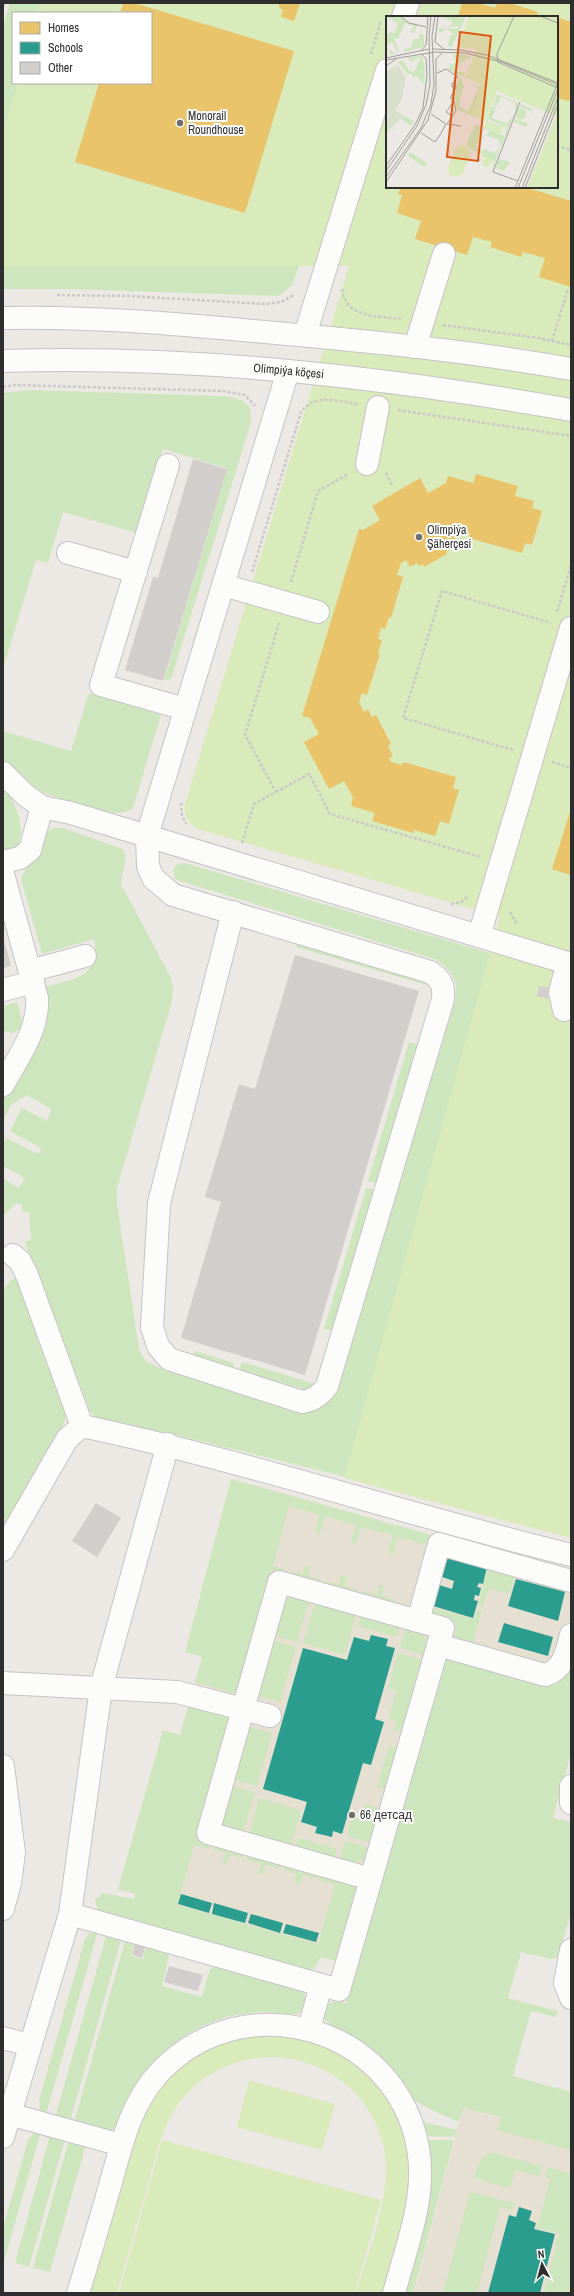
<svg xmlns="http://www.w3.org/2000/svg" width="574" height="2296" font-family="'Archivo Narrow',sans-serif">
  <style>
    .education { fill: #e6e0d3 }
    .green { fill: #cee6be }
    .pitch { fill: #d9eabb; fill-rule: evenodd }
    .homes { fill: #e9c46a }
    .schools { fill: #2a9d8f }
    .building { fill: #d1cecb }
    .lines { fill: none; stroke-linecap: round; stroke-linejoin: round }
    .minor-casing { stroke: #c5c4c5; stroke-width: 24 }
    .path { stroke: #c9c9c8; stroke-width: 2.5; stroke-dasharray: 3 2; stroke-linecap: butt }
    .minor { stroke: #fcfcfb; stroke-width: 22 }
    .poi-dot { fill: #706f6e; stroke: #fff; stroke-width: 1.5 }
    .labels { text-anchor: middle; stroke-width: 4; stroke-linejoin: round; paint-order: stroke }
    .poi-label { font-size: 12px; fill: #2e2e2e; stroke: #fff; text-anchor: start }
    .street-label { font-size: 12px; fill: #2e2e2e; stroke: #fff }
    .inset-road { fill: none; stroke: #a09e9b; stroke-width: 1 }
    .view { fill: #df570e; fill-opacity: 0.15; stroke: #df570e; stroke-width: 2 }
    .inset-edge { fill: none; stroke: #2e2e2e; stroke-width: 2 }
  </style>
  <rect width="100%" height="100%" fill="#ece8e4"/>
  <!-- education -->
  <path class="education" d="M251,1484l320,90v153l-77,272 -26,-1 -335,-94z
    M463,2108l108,28v157h-157z"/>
  <!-- green -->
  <path class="green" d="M10,3h49l-3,10h-43v70h22l-32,106v-163z
    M3,213l298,48 -9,24 -13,11 -212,-7h-64z
    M28,390l194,6c20,2 33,6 28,30l-79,253 -7,1 63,-212 -64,-19 -26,84 -74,-21 -15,51 -12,-3 -33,109v-276z
    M89,693l72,22 -28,93c-4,3 -9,4 -14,5 -13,0 -69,-16 -80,-23 -13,-9 -21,-23 -36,-29v-30l68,20z
    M3,785c12,17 24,42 14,62l-14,7z
    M53,828h10l60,21c7,12 -4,25 -1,37l49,92 2,11 -1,12 -55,187v16l22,145 6,12 21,10 133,40c19,3 30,-6 38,-22l118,-387c4,-20 -2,-33 -21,-43l-254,-78 -5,-2 -2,-10 3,-4 9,-2 362,107 -201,507 -165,-41 -79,-16 -7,-3 -5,-6 -64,-165 -1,-5 6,-1 -2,-28h-6l-1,-7 -5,-2 -14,13v-37l16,9 6,-10 -22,-12v-22l3,-6 32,16 3,-6 -31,-17 12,-23 25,13 4,-12 -24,-14 -16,10 -8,15v-22l37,-65 7,-47c28,-6 55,-11 47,-47l-52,15 -21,-75 4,-9 15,-15 6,-23z
    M299,938l124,36 7,12 -134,-39z
    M17,1002l5,18 -1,8 -8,5 -10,-2v-25z
    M409,1042l8,2 -41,139 -8,-2z
    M366,1188l8,2 -42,141 -8,-2z
    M14,1279h4l50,135 -6,13 -54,94 -5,2v-232l7,-10z
    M195,1351l39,12 -1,5 -40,-12z
    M242,1362l73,22 -5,4 -6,1 -65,-19z
    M231,1479l200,56 -3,10 -30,-8 -5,17 -5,-1 5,-18 -32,-8 -5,17 -5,-2 5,-17 -31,-9 -5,18 -5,-2 5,-17 -31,-9 -16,60 11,3 -1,4 -12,-3 -35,124 -41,-12 7,-25 -17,-5z
    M306,1565l5,1 -3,10 13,4 -1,4 -29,-9 1,-4 11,3z
    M489,1565l27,7 -6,22 -21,-6 -6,18 -5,-1z
    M342,1575l5,1 -3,10 13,3 -1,5 -28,-8 1,-4 10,2z
    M379,1585l5,1 -3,10 14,4 -1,4 -32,-9 1,-4 13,4z
    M287,1595l22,6 -12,41 -22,-6z
    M315,1602l41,12 -11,41 -42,-12z
    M428,1606l46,13 3,-9 5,1 -9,31 -19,-5 3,-14 -26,-7z
    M361,1615l39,11 -3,11 -39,-11z
    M405,1628l12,3 9,7 -2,17 -24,-7z
    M274,1641l22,6 -16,55 -22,-6z
    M398,1653l25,7 -21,72 -9,-2 3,-9 -7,-2 7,-28 -8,-3z
    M446,1655l107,28 7,-3 11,-10v83l-18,65 18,4v91l-13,44 -7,2 -30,-7 -13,46 50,13 -2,6 -25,-6 -18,65 58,16v58l-74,-20 4,-13 -38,-9 -4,14c-9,-4 -43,-18 -48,-25 -16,-20 -24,-37 -46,-53 -9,-6 -37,-18 -41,-26 -1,-17 10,-17 22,-15z
    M189,1704l41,12 -35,123 16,5 -1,5 -16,-4 -17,60 141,39 17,-60 -16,-4 1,-6 37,11 -21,76 -16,-4 -5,11 -6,3 -211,-60 -3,-11 8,-7 31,6 1,-5 -17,-5 45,-159 17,5z
    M249,1727l23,6 -15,53 -22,-6z
    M389,1746l9,2 -12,41 -9,-2z
    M233,1786l22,6 -12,41 -22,-6z
    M259,1798l42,12 -10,36 -42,-11z
    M365,1804l16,5 -10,34 -24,-7 5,-20 9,2z
    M298,1838l39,11 -3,10 -39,-11z
    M345,1841l25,7c-5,17 -15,15 -31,12z
    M215,1845l30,8 -2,5 -13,-3 -3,9 -5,-1 3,-10 -12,-3z
    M248,1854l34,9 -2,6 -14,-4 -3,10 -5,-2 3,-9 -15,-5z
    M284,1864l34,10 -2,5 -13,-4 -3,10 -5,-2 2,-9 -14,-4z
    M90,1933l7,1 -51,181 -6,-5 -1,-10 46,-161z
    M106,1936l15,4 -51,182 -15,-4z
    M125,1941l9,3 -3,12 12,3 3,-12 21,6 2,3 -7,30 40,11 8,-28 5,-2 89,24 2,13 -3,7c-10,7 -25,1 -36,1 -8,0 -16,1 -24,2 -43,6 -83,33 -106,70 -9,14 -13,33 -24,45l-5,2 -34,-8z
    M423,2122l34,8 -2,7 -29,-1z
    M41,2132l-38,133v-37l25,-88 6,-7z
    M50,2135l15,4 -36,128 -14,-4z
    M69,2140l17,5 -36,127 -17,-4z
    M427,2140h27l-41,153h-10z
    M494,2153l48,13 -2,10 -25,-6 -5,18 -36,-10c4,-13 5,-23 20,-25z
    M548,2167l23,7v119h-27l15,-59 -22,-6 13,-49 -5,-2z
    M470,2192l44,11 -2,7 -12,-3 -23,86h-34z"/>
  <!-- pitch -->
  <path class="pitch" d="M41,3h530v1535l-227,-60 156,-561 -302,-88c-9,-5 -13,-12 -14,-22l165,-541h-346v-134l15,-49h133v-70h-113zM387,17h170v170h-170z
    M256,2033l62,7 53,34 33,53 8,42 -6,41 -23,83h-27c13,-44 38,-102 27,-148 -21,-88 -130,-117 -194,-54 -14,14 -22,32 -29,50l-43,152h-27l45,-158 17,-38 27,-32 36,-22z
    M249,2080l86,24 -13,46 -85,-23z
    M162,2140l219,60 -26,93h-236z"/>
  <!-- homes -->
  <path class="homes" d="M123,3h11l160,48 -49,162 -170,-51 24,-79h52v-70h-31z
    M278,3h22l-6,18 -13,-4 2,-7 -3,-1z
    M462,3h16l17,5 2,-5h12l29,9 -2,5h-83l1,-2 4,2z
    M560,18l11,4v74l-2,5 -12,-3v-71z
    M401,187h123l47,14v86l-32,-10 6,-19 -22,-6 -2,5 -31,-10 2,-5 -19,-5 -6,18 -52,-16 6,-18 -24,-8 5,-18 -4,-1z
    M476,474l42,12 -3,10 19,5 -2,7 10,3 -10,34 -7,-2 -3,10 -53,-15 1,-4 -11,-4 -6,4 3,6 -9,5 2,5 -3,1 1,3 -23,13 -1,-3 -4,2 -2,-3 -7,4 -4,-7 -5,3 -4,12 6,2 -12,41 -2,-1 -4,12 -4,-1 -3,11 4,1 -4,13 2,1 -13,41 -5,-2 -3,9 5,10 4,-3 4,8 4,-2 15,29 -3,2 5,10 -4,2 2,4 11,3 1,-3 53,15 -3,11 6,2 -10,34 -9,-3 -5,15 -21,-6 -1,3 -41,-12 3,-8 -24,-7 2,-9 -9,-16 -15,8 -25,-47 15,-8 -9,-16 -8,-2 57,-187 4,1 17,-10 -8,-14 48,-28 8,15 18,-10 2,-7 25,7z
    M571,809v66l-19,-6z"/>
  <!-- schools -->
  <path class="schools" d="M448,1557l39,10 -4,17 -4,-1 -2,4 4,1 -2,8 -4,-1 -1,5 4,1 -5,17 -40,-12 6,-21 13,4 2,-8 -12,-4z
    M516,1579l49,13 -7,29 -50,-15z
    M504,1623l49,14 -5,19 -50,-14z
    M371,1635l17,4 -2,7 9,2 -20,71 9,3 -13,43 -8,-2 -21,71 -9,-3 -1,6 -17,-4 2,-6 -16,-5 6,-20 -44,-13 40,-141 44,12 7,-23 15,4z
    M181,1894l31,9 -3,10 -31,-9z
    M214,1903l34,10 -3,10 -33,-9z
    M251,1914l32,9 -3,10 -32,-10z
    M286,1924l33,9 -3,9 -33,-9z
    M519,2207l13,4 -3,9 7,3 -2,6 21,5 -15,59h-52l21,-78 7,2z"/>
  <!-- building -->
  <path class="building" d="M193,459l34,10 -64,212 -38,-11 28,-93 5,1z
    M4,940l7,26 -8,2v-27z
    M295,955l124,36 -114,384 -124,-37 40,-136 -16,-5 34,-113 16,5z
    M539,986l11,2 -3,11 -10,-3z
    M96,1503l25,15 -24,39 -25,-16z
    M135,1944l10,3 -3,11 -10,-3z
    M169,1966l34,9 -5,16 -34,-9z"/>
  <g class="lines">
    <!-- minor casing -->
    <g class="minor-casing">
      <g id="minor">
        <path d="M403,17l5,-14"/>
        <path d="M3,318c88,-2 175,6 262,14 102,9 205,19 306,37"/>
        <path d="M305,335l82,-265"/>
        <path d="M415,347l29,-93"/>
        <path id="s1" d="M3,361c190,-6 381,16 568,49"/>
        <path d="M367,464l11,-57"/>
        <path d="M168,465l-67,220 84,24"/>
        <path d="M68,553l68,19"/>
        <path d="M223,585l95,27"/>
        <path d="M3,773l22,22 17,12 -12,43 -10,8 -17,4"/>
        <path d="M42,807l29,6 500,151"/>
        <path d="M3,874l34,124c2,33 -19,59 -34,87"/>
        <path d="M233,912l-74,291 -7,124 6,19 11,13 133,43c11,-2 18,-6 25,-16l116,-387c1,-13 -1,-19 -13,-27l-257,-77 -20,-17 -5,-12 -1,-30 141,-465"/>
        <path d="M479,936l92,-308"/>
        <path d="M30,971l55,-15"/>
        <path d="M3,990l30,-8"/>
        <path d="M564,1010l-4,-18 8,-29"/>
        <path d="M82,1426c165,35 325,89 489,129"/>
        <path d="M3,1550l64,-111 15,-13 -55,-151 -7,-14 -7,-6"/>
        <path d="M279,1582l164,46 -72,251 -163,-46z"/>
        <path d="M418,1621l21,-77 132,37"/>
        <path d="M438,1645l107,30c19,-5 21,-23 26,-40"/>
        <path d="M3,1683l174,9 93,24"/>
        <path d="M3,1766l11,87 -4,30 -7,26"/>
        <path d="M571,1786v17"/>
        <path d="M70,1914l269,76 32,-111"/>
        <path d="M571,1950l-6,33 6,15"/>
        <path d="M309,2029l12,-44"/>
        <path d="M3,2038l26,7"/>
        <path d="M9,2114l112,31"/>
        <path d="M3,2137l67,-223 31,-226 67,-244"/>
        <path d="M78,2293c11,-35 21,-69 31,-104 12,-41 20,-83 49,-115 84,-92 238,-48 260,74 9,49 -12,99 -24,145"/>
      </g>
    </g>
    <!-- path -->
    <path class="path" d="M3,7l1,-4
      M371,54l10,-33
      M557,146l14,4
      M342,289c3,29 36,27 59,30
      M57,295l71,1 137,8 16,-2 13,-7
      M443,325l95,13 33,7
      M552,341l16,-52
      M3,387l12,-2 207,6 23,4 10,11
      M398,410l173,26
      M386,473l6,12
      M252,572l49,-160c13,-19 37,-11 56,-8
      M291,582l27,-91 30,-17
      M557,612l14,-47
      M513,750l-110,-32 39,-127 109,32
      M552,762l19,6
      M276,792l33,-18 21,40 151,43
      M181,803l1,12 4,9
      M242,843l12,-39 22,-12 -31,-57 34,-112
      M451,904l10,-2 7,-5
      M510,912l7,12"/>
    <!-- minor -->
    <use href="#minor" class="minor"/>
  </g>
  <!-- markers -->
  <g class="poi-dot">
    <circle cx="180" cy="123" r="4"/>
    <circle cx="419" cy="537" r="4"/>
    <circle cx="352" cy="1815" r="4"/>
  </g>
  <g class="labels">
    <!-- poi labels -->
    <g class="poi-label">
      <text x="188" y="120">Monorail<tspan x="188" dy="14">Roundhouse</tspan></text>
      <text x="427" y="534">Olimpiýa<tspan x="427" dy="14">Şäherçesi</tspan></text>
      <text x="360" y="1819">66 детсад</text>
    </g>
    <!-- street labels -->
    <g class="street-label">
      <text dy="4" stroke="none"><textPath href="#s1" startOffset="286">Olimpiýa köçesi</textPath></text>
    </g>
  </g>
  <!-- overview -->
  <g transform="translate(386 16)">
    <rect width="172" height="172" fill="#ece8e4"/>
    <path d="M4,0h9l10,7 9,1 -4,9 -5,-2h3l2,-5 -9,-3 -7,16 -4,-1 5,14 -3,-1 -2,-8 -7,1 1,6 8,3 -5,2 -5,-7v-13l5,-3 3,2 4,-10 -10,-6zM54,0h14l8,2 4,-2 -14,31 -4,-1 2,-10 4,-2 -8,-5 -6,4 -2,-5 20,1v-3l-13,1 6,-2 1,-4zM34,18l4,1v12l-20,5 1,-3 6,-1 3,-10 4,2zM67,38l18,2 -5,14 4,-11 -3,-1 -3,4 -3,-1 -6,11h10l-2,5 -15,-8 3,-5 5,-1zM36,39l3,13 -3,3 3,-2 -1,15 -7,-8 -5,1v-4l-4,2 -10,-13 5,-2 4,8 7,5 7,-17 -9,6 -5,-4 -11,2zM72,62l4,1 2,8 -4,11v9l8,4 11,-23 -14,-7 20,8 -15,26 -13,-5 -2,-11 -4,-1 1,-3 2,2 3,-11 3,-1h-3zM111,78l22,9 -4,10v-10l-14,-6 -4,9 -4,-1zM135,88l12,5 -7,18 -12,-5 1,-3 12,4 5,-12 -3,-1 -2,3 1,-3 -8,-3zM106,90l4,2 -4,10 14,5 -1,4 -17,-8 -3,9 20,8 2,-13 7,-8 -13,32 -2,-7 -15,-5h3l3,-5 -6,-1 -2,4zM129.5 98a5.5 5.5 0 1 1 11 0a5.5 5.5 0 1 1-11 0ZM18,99l10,7 -2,4 -11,-7 -9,8 3,3 -4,-2 -5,7v-3zM89,109l8,1 -7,22 8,3 1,-3 -4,-2 5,2 1,2 7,3 6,-5 -9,27 3,-14 -12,-5 -4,9 4,-11 -9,-4 -10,24 10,-23 -7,-7zM24,136l17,11 -3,4 -16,-11zM113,143l11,3 -6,9 -8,-3z" fill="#cee6be"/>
    <path d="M12,49l8,12 -4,22 -7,11 8,5 -17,17v-61z" fill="#d8e0cc"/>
    <path d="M83,0h89v172h-31l29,-72 -59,-25 -12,30 -15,-6 12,-30 -17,-8 12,-28 -20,-2zM101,105l17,6 -1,3 -6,-2 5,3 -1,3 -16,-6zM76,129l6,3 2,6 -8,21 -9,2 -4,-3 -1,-6 8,-20zM96 146a5 5 0 1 1 10 0a5 5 0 1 1-10 0Z" fill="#d9eabb"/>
    <path class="inset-road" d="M14,0l9,7 17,4M52,0l-3,26 9,7M128,0l-17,38 1,8 60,26M154,0l18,7M47,33l27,1 27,5 71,28M35,35l5,-6 2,-29M0,42l43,-9M0,44l49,-8 30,1 37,9 56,23M0,50l10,-7M51,57l9,-4 12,8 -3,2 1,9 -6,10 4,3 -8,11 6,4M70,67h-4v4l4,-1M61,108l9,-13 -2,-10M61,108l14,2M35,117l14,9 5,-7 6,-11 -15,-10M0,150l29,-41 8,-17 4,-33 -1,-16 -4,-5M0,155l31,-45 9,-21 4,-21 -1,-48 2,-20M0,161l35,-49 10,-24 3,-20 -2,-48 3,-20M132,165l-25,-9 27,-70M0,166l42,-62 8,-29v-32l6,-6M129,172l42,-103M132,172l40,-99M136,172l36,-91M139,172l33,-84"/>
    <path class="view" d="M74,16l31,4 -13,125 -31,-4z"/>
    <rect width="172" height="172" class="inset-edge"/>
  </g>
  <!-- border -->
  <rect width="574" height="2296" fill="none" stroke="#2e2e2e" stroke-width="8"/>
  <!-- legend -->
  <rect x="12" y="12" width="140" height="72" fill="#ffffff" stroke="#ababab"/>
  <rect x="20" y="22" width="20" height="12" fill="#e9c46a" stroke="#ababab"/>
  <text x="48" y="32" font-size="12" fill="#2e2e2e">Homes</text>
  <rect x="20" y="42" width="20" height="12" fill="#2a9d8f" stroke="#ababab"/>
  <text x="48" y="52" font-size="12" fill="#2e2e2e">Schools</text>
  <rect x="20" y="62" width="20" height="12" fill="#d1cecb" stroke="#ababab"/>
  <text x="48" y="72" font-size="12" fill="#2e2e2e">Other</text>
  <!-- north arrow -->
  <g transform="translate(542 2264) rotate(354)" stroke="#ffffff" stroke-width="3" paint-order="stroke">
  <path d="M0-3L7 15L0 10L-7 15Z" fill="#2e2e2e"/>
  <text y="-6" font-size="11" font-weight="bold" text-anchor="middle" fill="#2e2e2e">N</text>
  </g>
</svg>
